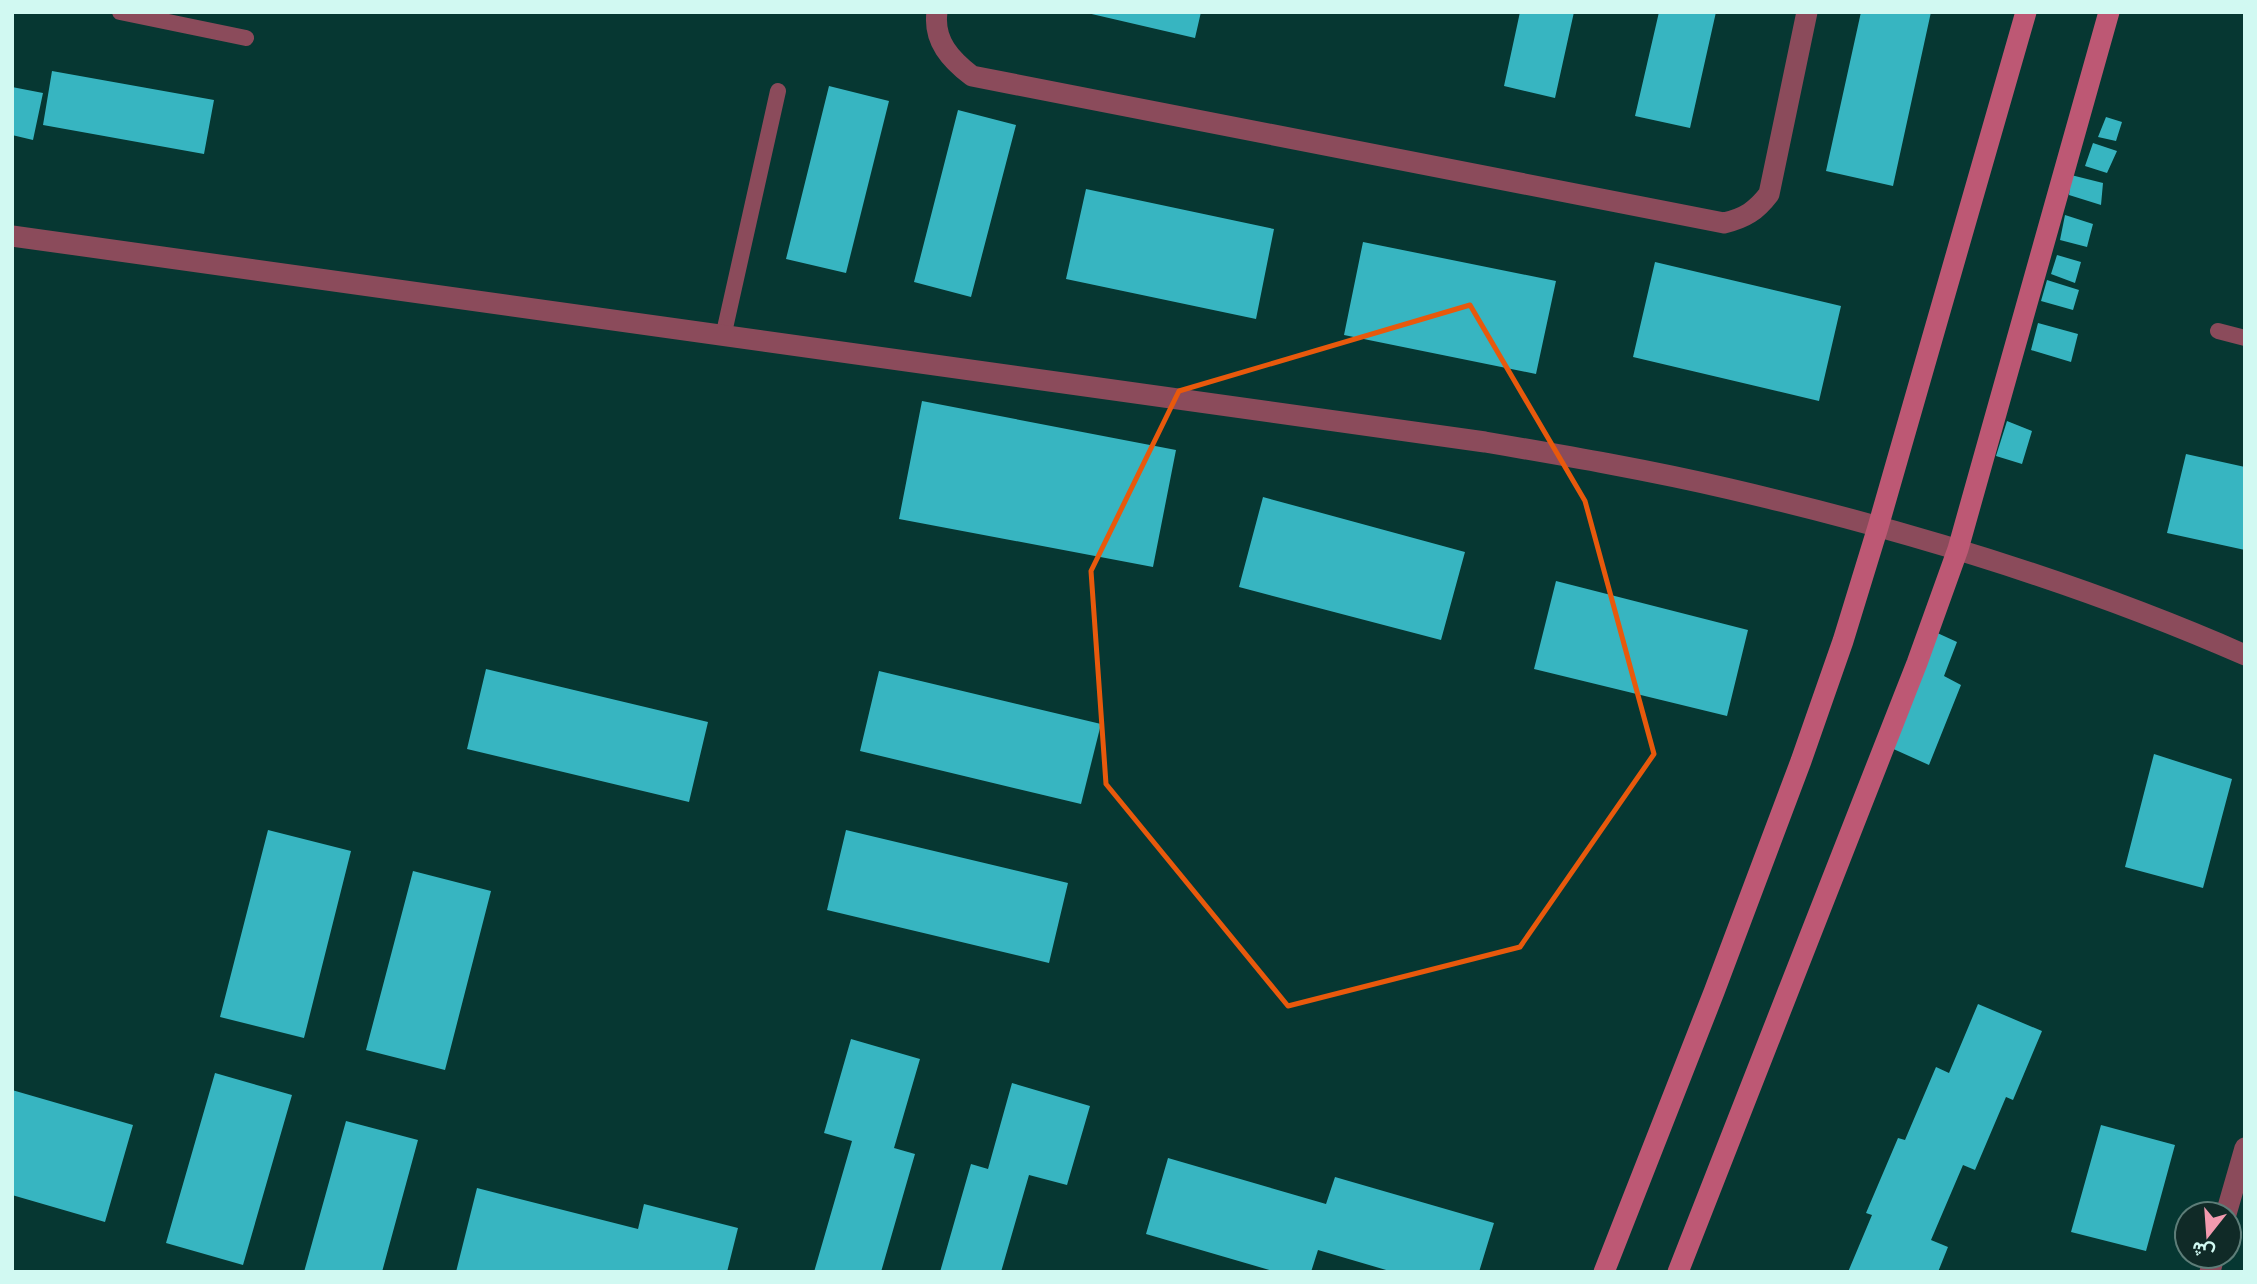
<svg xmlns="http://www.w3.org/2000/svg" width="2257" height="1284" font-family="'Titillium Web',Vazirmatn,sans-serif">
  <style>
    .building { fill: #37b5c1 }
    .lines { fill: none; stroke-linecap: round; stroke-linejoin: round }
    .lane { stroke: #8b4b5b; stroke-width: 16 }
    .street { stroke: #8b4b5b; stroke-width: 21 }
    .secondary { stroke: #bd5874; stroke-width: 21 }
    .marked { fill: none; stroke: #e8590c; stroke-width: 5; stroke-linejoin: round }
  </style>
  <rect width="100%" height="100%" fill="#063732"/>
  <!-- building -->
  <path class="building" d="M1083,12h118l-6,26z
    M1520,12h54l-19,86 -51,-12z
    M1659,12h57l-26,116 -55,-12z
    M1861,12h70l-38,174 -67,-15z
    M52,71l162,29 -10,54 -161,-29z
    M829,86l60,15 -43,172 -60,-14z
    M12,87l31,6 -10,47 -21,-5z
    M958,110l58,15 -45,172 -57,-15z
    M2106,117l16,5 -6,19 -18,-4z
    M2093,143l24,8 -10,22 -22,-7z
    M2071,175l32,8 -2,22 -32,-10z
    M1086,189l188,40 -18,90 -190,-40z
    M2065,215l28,9 -6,23 -27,-7z
    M1363,242l193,39 -20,93 -192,-39z
    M2057,255l24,7 -6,21 -24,-9z
    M1655,262l186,44 -22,95 -186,-44z
    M2047,280l32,10 -6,20 -32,-9z
    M2038,323l40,11 -7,28 -40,-12z
    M922,401l254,49 -23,117 -254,-48z
    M2007,421l25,10 -10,33 -26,-8z
    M2186,454l59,13v83l-78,-17z
    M1263,497l202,55 -24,88 -202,-53z
    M1556,581l192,49 -21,86 -193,-47z
    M1933,631l24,11 -13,34 17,9 -32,80 -40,-18z
    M486,669l222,53 -19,80 -222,-53z
    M879,671l222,53 -20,80 -221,-53z
    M2154,754l78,25 -29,109 -78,-21z
    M268,830l83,21 -47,187 -84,-21z
    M846,830l222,53 -19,80 -222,-53z
    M413,871l78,20 -46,179 -79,-20z
    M1978,1004l64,27 -29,69 -7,-3 -31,73 -12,-5 -32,75 17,7 -10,25h-90l24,-57 -6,-2 32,-75 7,2 31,-73 13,6z
    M851,1039l69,20 -26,89 21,6 -34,118h-67l38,-131 -28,-8z
    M215,1073l77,22 -49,170 -77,-22z
    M1012,1083l78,23 -23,79 -38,-10 -28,97h-61l31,-108 17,5z
    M12,1090l121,35 -28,97 -93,-27z
    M346,1121l72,19 -36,132h-78z
    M2101,1125l74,20 -29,106 -75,-19z
    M1168,1158l158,46 9,-27 159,46 -15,49h-86l-75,-22 -7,22h-35l-130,-38z
    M477,1188l161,41 6,-25 94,24 -11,44h-271z"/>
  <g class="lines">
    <!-- lane -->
    <path class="lane" d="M120,12l126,26
      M2218,331l27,7
      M723,337l55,-246"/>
    <!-- street -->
    <path class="street" d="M937,12c-4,29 14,48 35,64l752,147c21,-5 32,-12 45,-29l38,-182
      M12,236l1473,206c82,14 164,28 245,47 176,41 349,93 515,166
      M2226,1214l19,-66
      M2210,1272l4,-16"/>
    <!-- secondary -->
    <path class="secondary" d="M1604,1272l110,-280 87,-231 42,-120 35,-114 148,-515
      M1678,1272l239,-609 41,-114 151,-537"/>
  </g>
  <!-- marked area -->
  <path class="marked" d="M1470,305l115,196 69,253 -134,193 -232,59 -182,-222 -15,-213 88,-180z"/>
  <!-- border -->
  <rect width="2257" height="1284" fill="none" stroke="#d1f9f2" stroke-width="28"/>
  <!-- north arrow -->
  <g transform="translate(2208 1235) rotate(197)"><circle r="33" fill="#102a27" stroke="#5d7d78" stroke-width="2"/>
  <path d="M0-5L12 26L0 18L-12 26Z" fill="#f29aaf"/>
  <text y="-10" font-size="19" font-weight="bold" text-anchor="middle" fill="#d1f9f2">ش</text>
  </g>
</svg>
